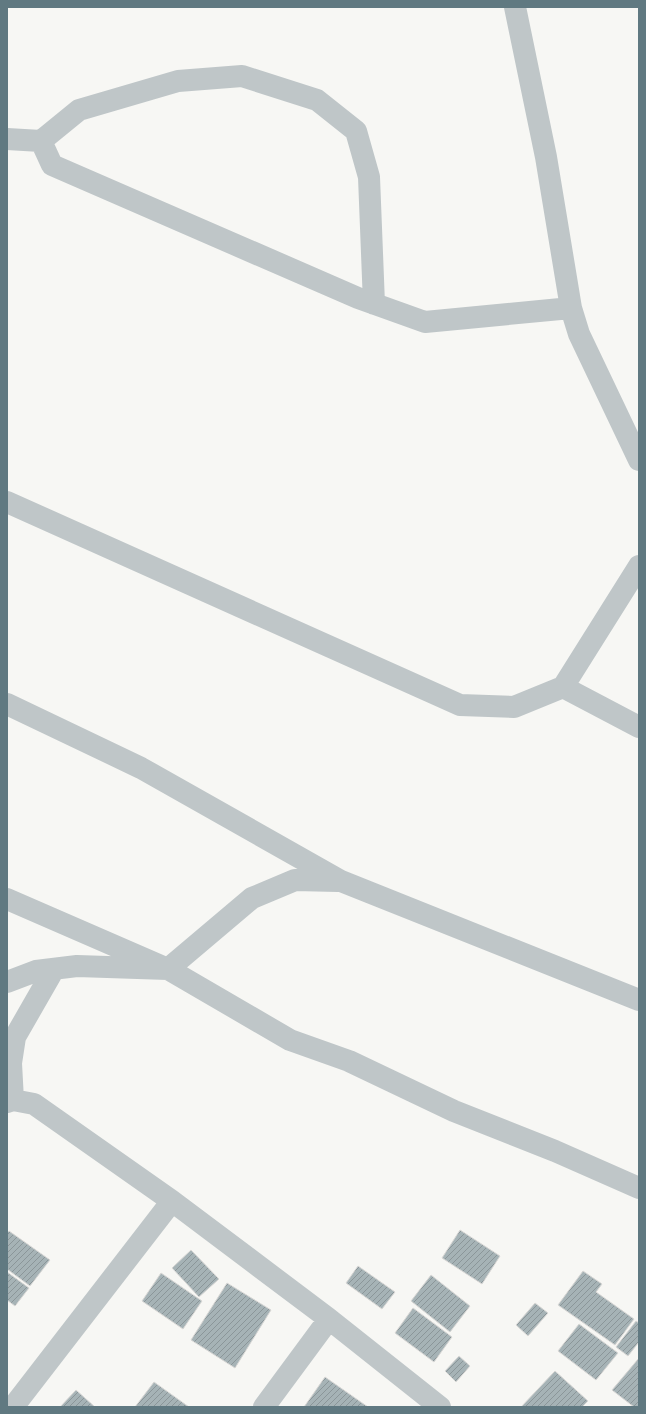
<svg xmlns="http://www.w3.org/2000/svg" width="646" height="1414" font-family="Inter,sans-serif">
  <style>
    .building { fill: url(#building-hatch); stroke: #d9d8d6 }
    .lines { fill: none; stroke-linecap: round; stroke-linejoin: round }
    .minor { stroke: #bfc6c8; stroke-width: 22 }
  </style>
  <defs>
    <pattern id="building-hatch" width="6" height="6" patternUnits="userSpaceOnUse"><rect width="6" height="6" fill="#a6b3b6"/><path d="M-1 1l2-2M0 6l6-6M5 7l2-2" fill="none" stroke="#8b9699"/></pattern>
  </defs>
  <rect width="100%" height="100%" fill="#f7f7f4"/>
  <!-- building -->
  <path class="building" d="M460,1230l40,26 -18,28 -40,-26z
    M9,1231l41,29 -20,26 -23,-17v-36z
    M191,1250l28,29 -20,18 -27,-29z
    M358,1266l37,26 -13,17 -36,-26z
    M583,1271l19,13 -6,8 38,27 -19,26 -57,-40z
    M7,1272l22,16 -14,18 -8,-6z
    M161,1273l41,28 -19,28 -41,-28z
    M431,1275l39,31 -20,26 -39,-31z
    M227,1283l44,27 -36,58 -44,-28z
    M535,1303l13,10 -20,23 -12,-11z
    M413,1308l39,29 -18,25 -39,-29z
    M636,1321l3,2v19l-11,14 -12,-9z
    M579,1324l39,29 -22,27 -38,-29z
    M459,1356l11,10 -14,16 -11,-11z
    M639,1358v49h-5l-22,-17z
    M555,1371l33,30 -6,6h-61z
    M325,1377l43,30h-64z
    M154,1382l35,25h-54z
    M76,1390l19,17h-35z"/>
  <g class="lines">
    <!-- minor -->
    <path class="minor" d="M515,7l31,150 25,151 8,26 60,126
      M7,139l34,2
      M374,304l-5,-127 -13,-46 -39,-31 -75,-24 -64,5 -99,29 -38,31 11,24 306,133 67,24 146,-14
      M7,502l453,203 54,2 49,-20
      M639,566l-76,121 76,40
      M7,704l134,64 200,113 298,119
      M7,899l161,70 122,71 59,21 105,50 101,40 84,37
      M7,982l29,-11 41,-5 91,3 84,-71 43,-18 43,1
      M13,1100l-2,-37 4,-26 39,-68
      M7,1102l6,-2 21,4 138,97 157,118 111,88
      M13,1407l159,-206
      M264,1407l65,-88"/>
  </g>
  <!-- border -->
  <rect width="646" height="1414" fill="none" stroke="#607981" stroke-width="16"/>
</svg>
